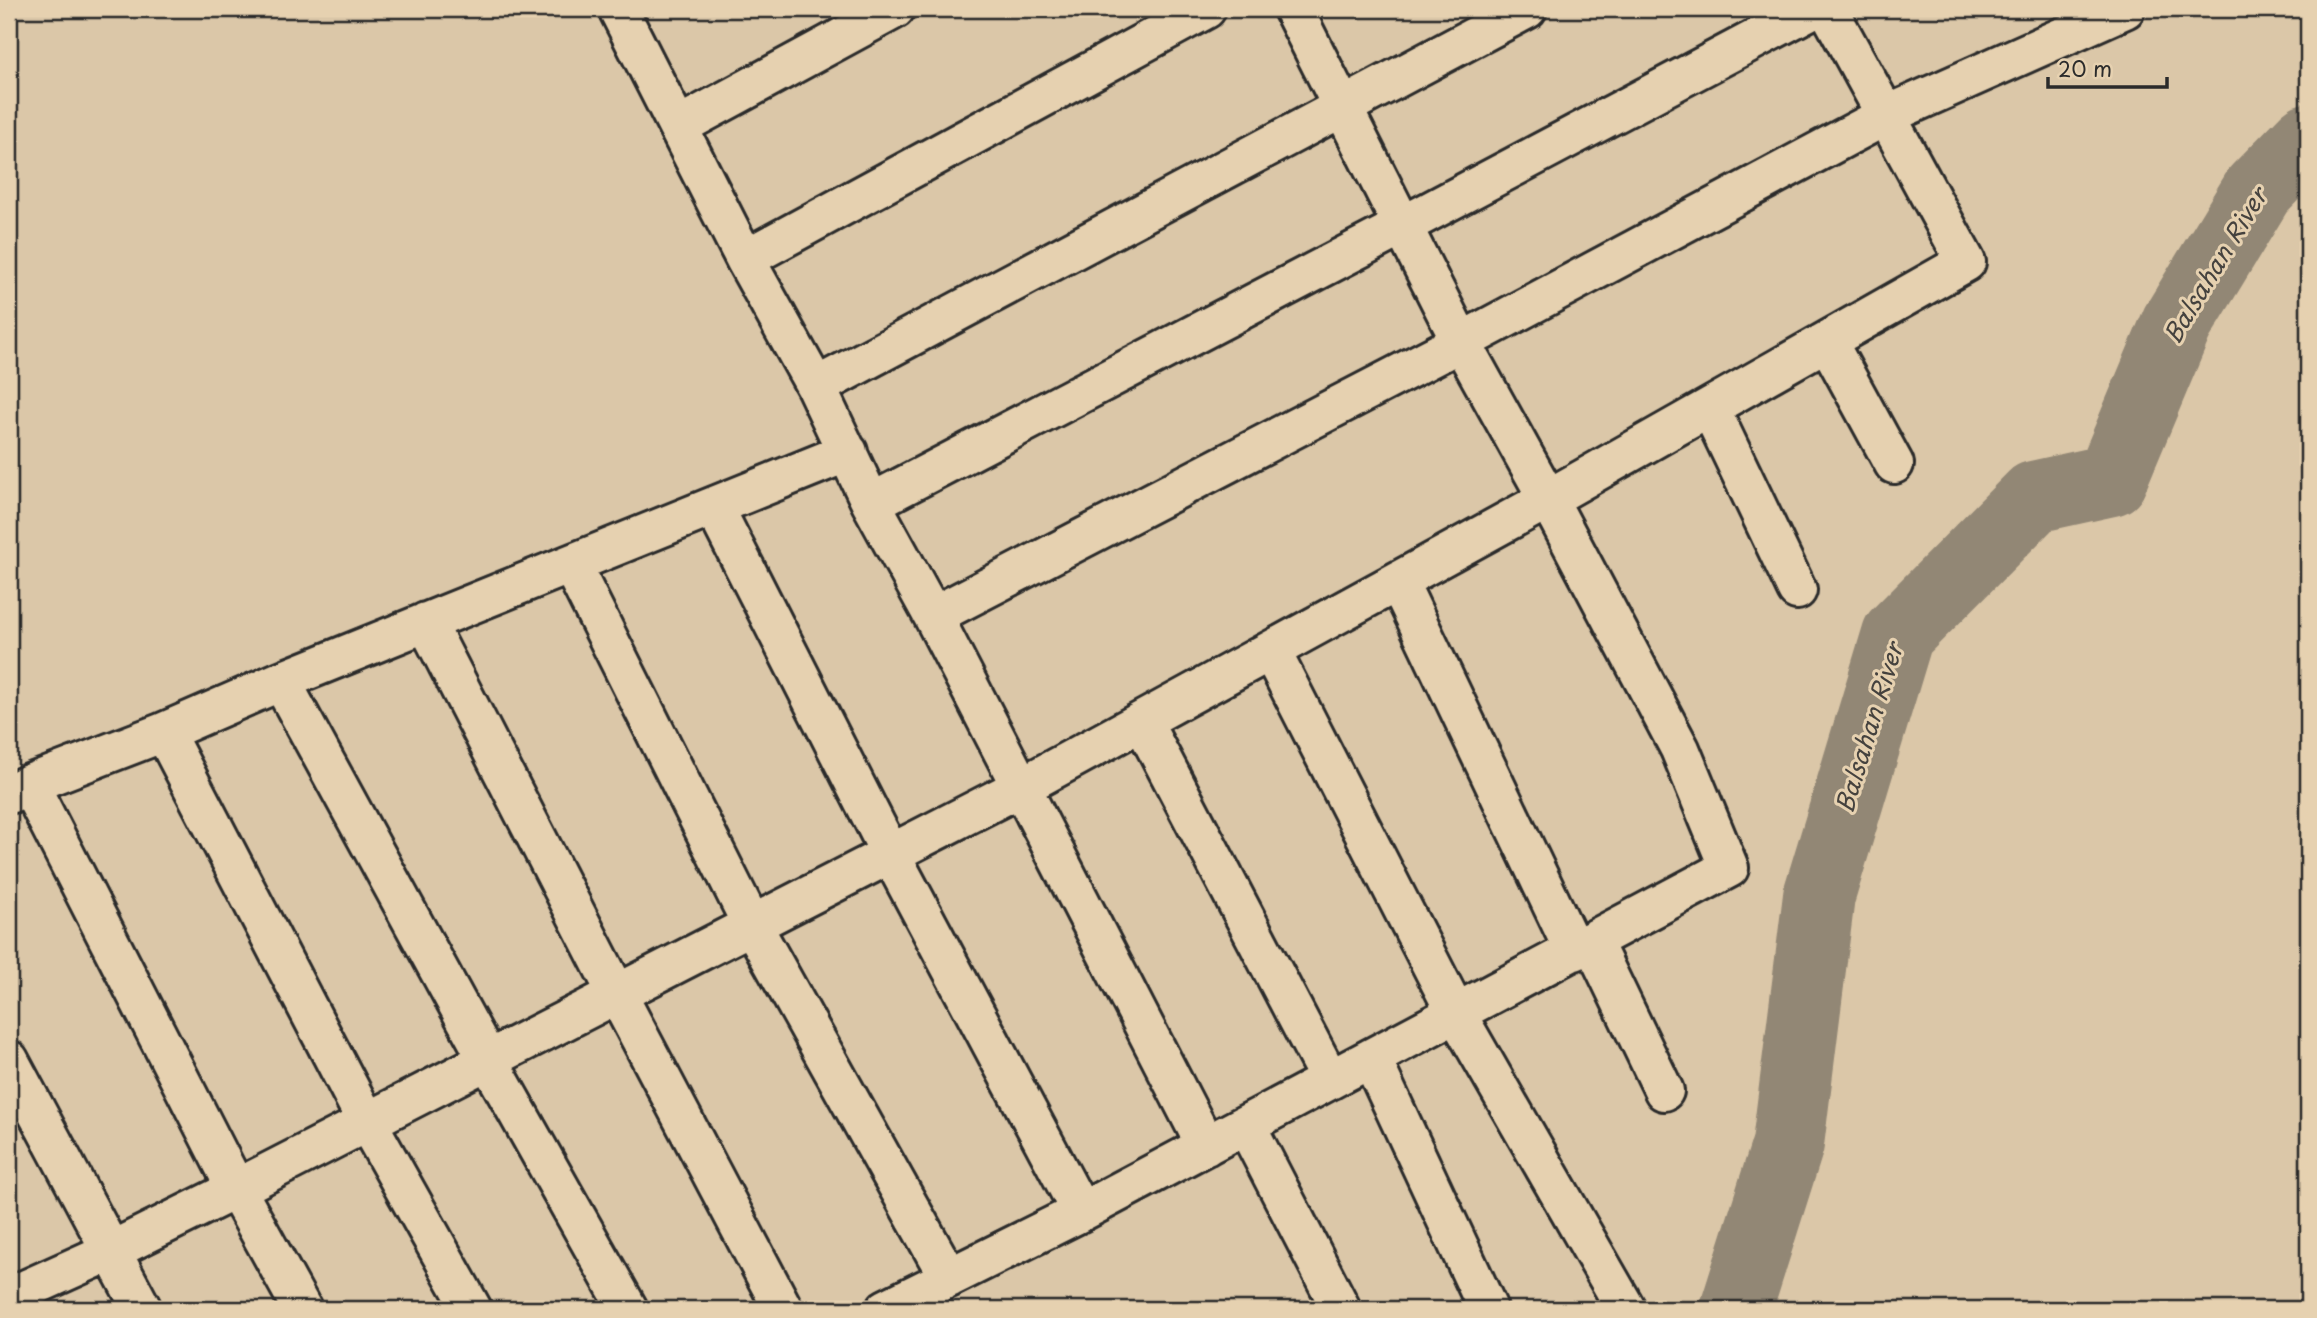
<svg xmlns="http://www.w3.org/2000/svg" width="2317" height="1318" font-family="'Playpen Sans',sans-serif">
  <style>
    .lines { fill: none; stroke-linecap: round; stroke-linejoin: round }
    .river { stroke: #928775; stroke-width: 72 }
    .minor-casing { stroke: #2b2b2b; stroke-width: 44 }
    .minor { stroke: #e6d1b0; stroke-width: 38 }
    .labels { text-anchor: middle; stroke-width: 6; stroke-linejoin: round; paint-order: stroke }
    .water-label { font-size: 24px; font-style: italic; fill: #45423e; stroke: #e6d1b0 }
  </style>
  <rect width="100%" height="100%" fill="#dbc7a8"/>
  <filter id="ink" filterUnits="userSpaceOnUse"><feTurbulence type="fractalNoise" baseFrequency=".0143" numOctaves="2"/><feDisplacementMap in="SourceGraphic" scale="14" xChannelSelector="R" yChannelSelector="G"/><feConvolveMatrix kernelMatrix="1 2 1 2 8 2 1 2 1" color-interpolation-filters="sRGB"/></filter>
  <g filter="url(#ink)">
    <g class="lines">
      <!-- river -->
      <path class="river" d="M1736,1309l52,-165 31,-248 79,-262 136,-137 77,-17 66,-157 81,-133 50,-51"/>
      <!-- minor casing -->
      <g class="minor-casing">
        <path id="minor" d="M618,9l127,250 71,128 55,116 62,113 273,530
          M679,126l216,-117
          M745,259l461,-250
          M1827,341l67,123
          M816,387l711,-378
          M1710,408l87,182
          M871,503l533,-278 408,-216
          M714,507l177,348 190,357 648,-344 -49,-119 -132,-250 -87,-157 -168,-333
          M571,564l181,361 197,353
          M1398,581l176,370
          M933,616l528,-274 426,-227 238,-106
          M426,622l191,372 166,315
          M1271,651l185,362 170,296
          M281,681l567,-229
          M1142,721l188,359
          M29,784l207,405 66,120
          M9,794l20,-10 135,-52
          M1592,941l72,150
          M1371,1058l117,251
          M9,1060l133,249
          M1246,1125l95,184
          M9,1297l102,-46 125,-62 785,-402 527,-288 418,-237 -138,-253
          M472,1309l-105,-187 -203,-390 117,-51 207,379 140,249
          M886,1309l195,-97"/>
      </g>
      <!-- minor -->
      <use href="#minor" class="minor"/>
    </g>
  </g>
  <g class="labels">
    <!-- water labels -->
    <g class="water-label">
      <text transform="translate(2216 266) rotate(-59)" y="8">Balsahan River</text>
      <text transform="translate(1870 728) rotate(-73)" y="8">Balsahan River</text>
    </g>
  </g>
  <!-- margin -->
  <rect width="2317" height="1318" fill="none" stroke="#e6d1b0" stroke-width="35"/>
  <rect x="18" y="18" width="2282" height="1283" fill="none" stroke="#2b2b2b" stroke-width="2.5" filter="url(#ink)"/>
  <!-- scale -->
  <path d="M2048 77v10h119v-10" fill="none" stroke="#2b2b2b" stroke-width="3.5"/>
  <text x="2058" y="77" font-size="21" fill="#2b2b2b" stroke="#e6d1b0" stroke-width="5" paint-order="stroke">20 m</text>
</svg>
